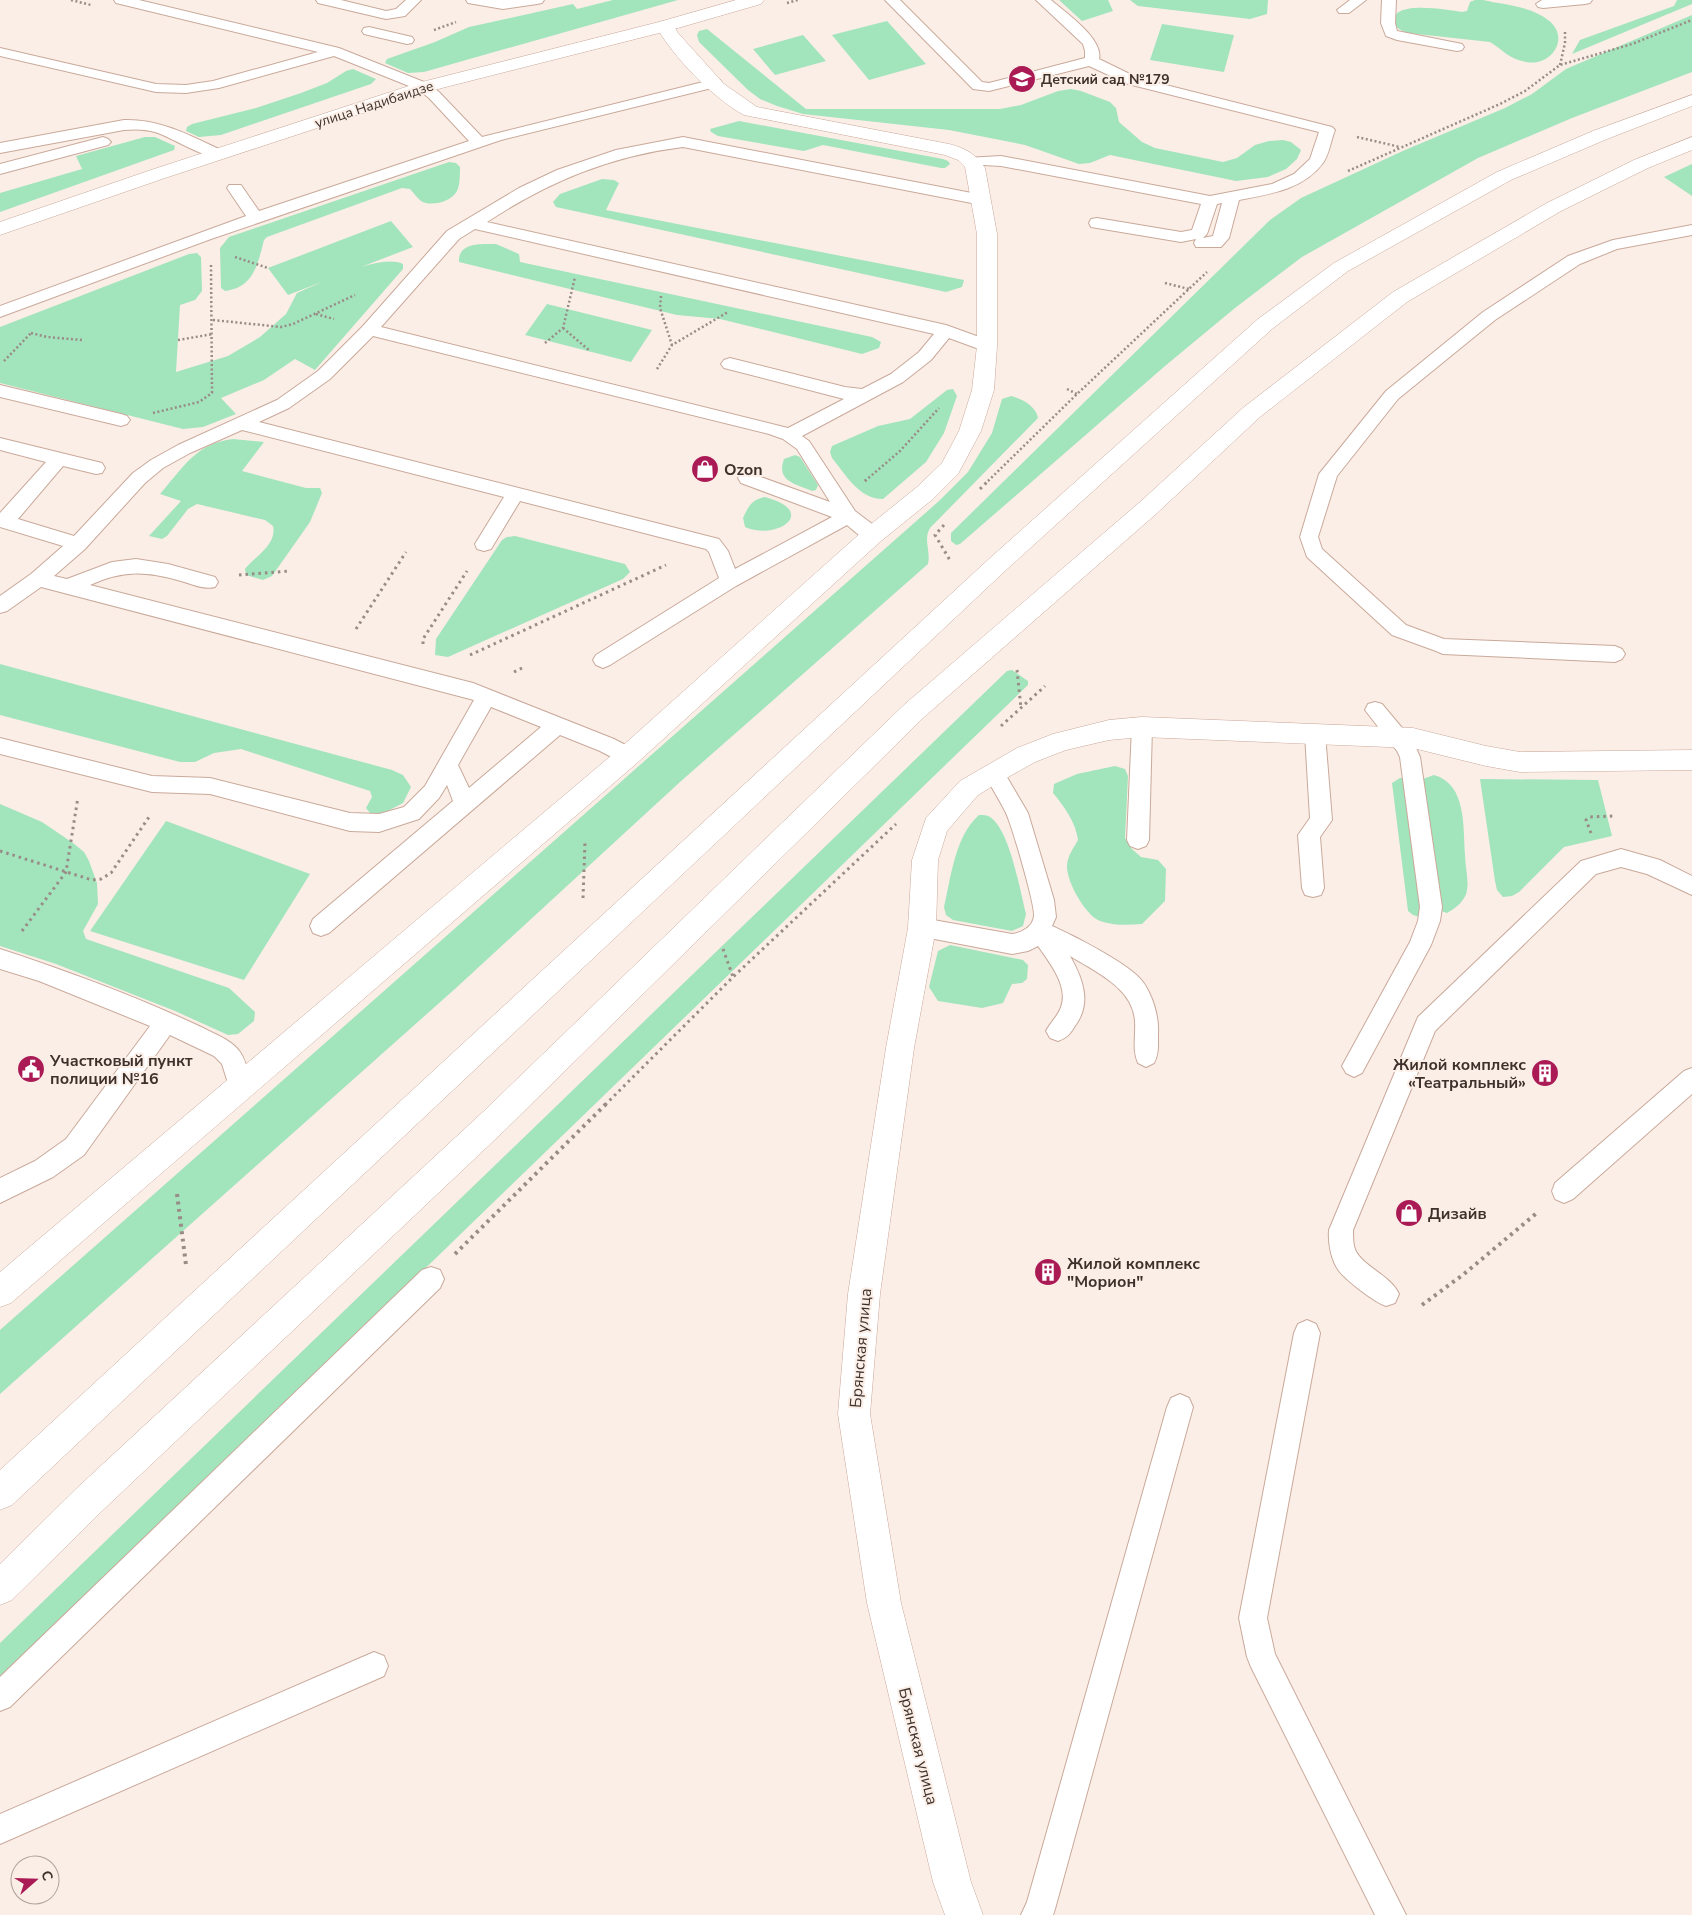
<svg xmlns="http://www.w3.org/2000/svg" width="1692" height="1915" font-family="'Nunito Sans',sans-serif">
  <style>
    .green { fill: #a2e4bc }
    .lines { fill: none; stroke-linecap: round; stroke-linejoin: round }
    .lane-casing { stroke: #c9a99a; stroke-width: 2 }
    .street-casing { stroke: #c9a99a; stroke-width: 1 }
    .secondary-casing { stroke: #c9a99a; stroke-width: 1 }
    .highway-casing { stroke: #c9a99a; stroke-width: 1 }
    .path-far2 { stroke: #998c86; stroke-width: 2.5; stroke-dasharray: 2 2.5; stroke-linecap: butt }
    .path-far1 { stroke: #998c86; stroke-width: 3; stroke-dasharray: 2.5 4; stroke-linecap: butt }
    .path { stroke: #998c86; stroke-width: 4; stroke-dasharray: 3 4.5; stroke-linecap: butt }
    .lane { fill: #fff; fill-rule: evenodd }
    .street { fill: #fff; fill-rule: evenodd }
    .secondary { fill: #fff; fill-rule: evenodd }
    .highway { fill: #fff; fill-rule: evenodd }
    .labels { text-anchor: middle; stroke-width: 4; stroke-linejoin: round; paint-order: stroke }
    .far-poi-label { font-size: 14px; font-weight: bold; fill: #3e312b; stroke: #fbeee7; text-anchor: start }
    .far-street-label { font-size: 14px; fill: #3e312b; stroke: #fbeee7 }
    .poi-label { font-size: 16px; font-weight: bold; fill: #3e312b; stroke: #fbeee7; text-anchor: start }
    .street-label { font-size: 16px; fill: #3e312b; stroke: #fbeee7 }
  </style>
  <rect width="100%" height="100%" fill="#fbeee7"/>
  <!-- green -->
  <path class="green" d="M613,0h65l-254,72 -16,1 -23,-10 2,-4 48,-17 34,-15 104,-23 4,5z
    M1059,0h49l5,11 -31,10z
    M1130,0h138l-1,14 -17,5 -112,-13z
    M1475,0h8c21,5 48,6 65,20 23,17 4,47 -22,42 -17,-3 -23,-12 -36,-20l-82,-9c-5,-2 -14,-5 -14,-12 -1,-21 54,-11 68,-9l5,-1 3,-9z
    M1677,0h15v4l-120,50 8,-14 94,-34z
    M1692,15v57l-120,46 -94,40 -176,99 -67,51 -70,58 -205,178 -4,1 -5,-4v-8l319,-313 31,-22 104,-48 100,-42 27,-14 34,-25z
    M887,21l39,43 -57,16 -37,-45z
    M1162,24l72,11 -10,37 -74,-12z
    M707,29l99,80h194l21,-4 37,-14 13,-2 10,2 29,11 6,6 3,14 23,20 13,6 68,14 14,-4 18,-13 14,-4 14,-1 8,2 10,8 -4,9 -11,10 -18,8 -32,4 -126,-26 -20,8 -11,1 -54,-19 -76,-15 -146,-16 -26,-8 -17,-7 -12,-9 -49,-48 -2,-7 2,-4z
    M803,35l23,26 -51,14 -22,-26z
    M353,69l23,10 -5,5 -150,51 -22,2 -13,-6 1,-4 5,-3 64,-16 45,-15 26,-10 19,-12z
    M739,121l204,38 5,2 2,3 -5,4h-4l-118,-23 -19,6 -86,-15 -7,-4 -1,-3z
    M145,137h10l20,9 -1,4 -174,62v-19l82,-24 -6,-13z
    M449,162l7,1 4,4c0,8 0,18 -3,24 -6,11 -26,16 -36,10 -4,-3 -8,-9 -11,-12l-8,-1 -135,49 -3,3c-6,23 -10,48 -39,51l-4,-3 -1,-40 9,-11z
    M1692,164v32l-28,-19z
    M602,179l12,1 5,3 -13,27 358,70 -2,7 -16,5 -390,-85 -3,-5 7,-8z
    M391,221l22,26 -125,48 -20,-27z
    M496,244l23,10 1,8 352,75 9,5 -2,6 -17,6 -142,-35 -43,-4 -218,-53c-1,-20 22,-18 37,-18z
    M197,253l4,4 1,34 -7,9 -15,5 -4,67 52,-16 32,-19 26,-23 11,-21c25,-10 82,-40 106,-29v5l-88,101 -20,-11 -31,21 -43,18 15,16 -33,13 -20,2 -183,-46v-56l189,-73z
    M547,304l105,26 -21,32 -106,-27z
    M953,389l4,7 -13,37 -18,29 -43,37c-24,0 -37,-24 -51,-41l-2,-6 2,-6 46,-20 32,-7 37,-29z
    M1011,396c11,3 25,10 27,22l-108,110c-7,12 1,23 -2,36l-248,218 -224,206 -456,406v-64l939,-829 29,-29 24,-39 10,-34z
    M233,439l31,3 -22,29 64,17h14l2,5 -12,29 -38,54 -9,4 -17,-5 -1,-6c11,-14 32,-24 28,-43l-8,-6 -68,-16 -9,5 -21,27 -5,3 -13,-3 32,-35 -21,-7c23,-26 36,-51 73,-55z
    M795,455l5,2 18,28 -2,5 -4,1c-17,-7 -36,-10 -28,-32z
    M765,497c55,15 11,44 -20,30l-2,-9c5,-11 9,-19 22,-21z
    M515,536l110,28 5,8 -7,7 -175,78 -13,-2 1,-16 66,-99 5,-3z
    M0,664l392,106 11,5 8,12 -8,16 -21,11 -12,-1 -4,-5 6,-11 -2,-6 -129,-42 -27,4 -19,9h-15l-180,-47z
    M1012,670l16,11v4l-1028,995v-37l1007,-972z
    M1115,766l10,3 3,7 -3,62 7,11 9,8 17,3 8,9 -1,32 -23,23c-14,1 -28,2 -42,-3 -15,-6 -34,-40 -33,-56 1,-10 6,-16 11,-25 -2,-17 -14,-34 -25,-47l1,-9 23,-10z
    M1434,775c33,9 29,53 31,80 0,11 4,25 2,35 -1,10 -11,18 -20,23l-8,-3 -16,-131z
    M1400,778h4l20,129 -5,10 -6,-2 -5,-4 -16,-128z
    M1480,779l118,1 14,56 -48,11 -45,45 -7,4 -9,1 -6,-7 -2,-9z
    M0,804l42,18 31,21 11,9 5,9 8,22 1,21 -15,27 3,8 143,49 26,24 -1,9 -16,13 -10,1 -53,-24 -119,-47 -56,-18z
    M979,815c4,0 8,0 11,2 20,13 30,74 36,97l-3,12 -11,5 -59,-11 -7,-5 -2,-8c7,-30 11,-71 35,-92z
    M166,821l144,53 -66,106 -154,-49z
    M950,945l73,15 5,5 -1,14 -5,4 -10,1 -9,19 -21,5 -44,-7 -9,-14 9,-36z"/>
  <g class="lines">
    <!-- lane casing -->
    <g class="lane-casing">
      <path id="lane" d="M114,0h25l200,48 90,36 10,8 43,45 233,-58 5,1 2,3 -2,3 -219,54 -290,99 -211,78v-11l246,-90 -19,-28 2,-3h12l18,26 210,-70 -40,-43 -10,-8 -85,-34 -115,32 -33,5 -30,-1 -156,-36v-8l156,36 30,1 27,-4 105,-29 -202,-49z
        M316,0h25l45,11 10,-2 10,-9h15l-16,16 -19,3 -68,-16z
        M466,0h78l-2,3 -5,1 -34,5 -35,-6z
        M885,0h15l82,82 7,1 96,-25v-7l-2,-7 -47,-44h15c15,13 53,39 48,59l39,19 194,49 3,3c-4,10 -6,25 -12,33 -20,27 -54,31 -84,37l-10,38 -8,9h-25l-2,-4 2,-4 -15,3 -90,-15 -2,-4 2,-4 6,-1 84,14 11,-2 9,-26 -200,-38 -35,-2 -3,-3 3,-3 35,-2 209,40 62,-12 22,-10 16,-15 9,-27 -191,-48 -39,-18 -100,25 -16,-2zM1222,203l-9,33 -10,2 4,-4 10,-30z
        M1350,0h16l-17,13h-10l-2,-3z
        M1382,0h14l-1,23 2,8 65,13 2,3 -2,3 -5,1 -60,-11 -11,-4 -5,-13z
        M1542,0h50l-2,3 -5,1 -42,4 -5,-1 -2,-3z
        M369,27l43,10 2,3 -2,3 -5,1 -43,-10 -2,-3 2,-3z
        M124,120c37,-1 67,16 99,31l3,3 -3,3c-16,4 -51,-20 -68,-25 -10,-3 -21,-3 -31,-2l-124,23v-10z
        M103,137l5,2 3,3 -3,3 -108,29v-10z
        M683,137l299,58 6,2 2,3 -2,3 -6,2 -299,-58c-73,9 -135,35 -196,75l459,103 47,17 3,4 -3,4 -6,2 -38,-14 -18,22 -28,22 -101,54 7,5 46,70 25,19 2,5 -2,5c-14,4 -23,-7 -33,-15l-111,61 -126,79 -7,3 -7,-3 -3,-5 3,-5 123,-77 -10,-26 -3,-3 -186,-48 -29,48 -7,2 -7,-2 -2,-5 29,-47 -262,-67 -52,23 -27,15 -18,15 -60,66 -31,27 13,3 45,-17 24,-3 32,5 47,13 3,5 -3,5c-11,3 -23,-3 -34,-6 -36,-10 -57,-11 -91,4l383,98 141,56 21,11 3,6 -3,6 -7,2 -7,-2 -21,-11 -40,-16 -231,198 -8,3 -8,-3 -3,-7 3,-7 140,-118 -6,-16 -8,13 -20,21 -40,13 -29,-1 -140,-37 -58,-2 -152,-38v-16l152,38 58,2 140,35 29,1 25,-7 21,-21 49,-86 -433,-113 -34,24 -7,2v-17l31,-22 32,-28 -63,-19v-14l46,-51 -46,-12v-12l102,25 3,5 -3,5 -6,1 -33,-8 -45,53 56,17 59,-63 18,-13 27,-15 99,-45 41,-29 45,-45 84,-95 72,-43 38,-18 59,-20zM475,229l459,105 -15,18 -28,22 -29,15 -17,-2 -115,-29 -6,2 -3,4 3,4 120,31 -56,29 -407,-101 78,-88zM373,336l396,98 14,5 14,10 33,53 -83,-30 -6,1 -3,5 3,5 91,34 -97,52 -7,-18 -9,-12 -460,-117 30,-14 41,-29zM491,707l50,20 -72,61 -11,-23z
        M1692,225v10l-75,14 -37,15 -85,56 -97,79 -61,77 -19,61 4,12 84,76 38,14 171,7 7,3 3,5 -3,5 -7,3 -172,-8 -7,-3 -44,-16 -85,-78 -7,-20 19,-63 67,-83 97,-79 85,-56 45,-16z
        M0,385l121,29 6,2 3,4 -3,4 -6,2 -121,-29z
        M1375,702l7,2 31,37 7,16 22,150 -2,14 -9,24 -69,128 -8,4 -8,-4 -4,-7 68,-124 8,-21 2,-14 -20,-150 -3,-6 -32,-41 3,-6z
        M1142,719l7,2 3,6 -3,113 -3,6 -8,3 -8,-3 -3,-6 5,-113 3,-6z
        M1315,726l7,2 3,6 7,86 -12,17 4,51 -3,7 -8,2 -8,-2 -3,-7 -4,-53 12,-17 -5,-84 3,-6z
        M994,765l7,2 27,46 26,87 2,17 -4,9c22,10 78,38 91,56 10,14 16,35 15,51 0,11 1,21 -4,30l-8,4 -8,-4c-6,-13 -2,-27 -3,-41 -1,-34 -41,-51 -65,-66 13,23 22,47 5,70 -5,8 -8,12 -17,15l-8,-3 -4,-7c4,-8 12,-15 15,-24 8,-21 -12,-45 -23,-61l-10,5 -16,3 -98,-19 -3,-7 3,-7 8,-3 90,16c9,-1 21,-7 22,-18 1,-12 -22,-90 -28,-103 -7,-14 -15,-26 -22,-40l3,-6z
        M1621,849l39,11 32,16v19l-45,-21 -26,-7 -25,7 -161,157 -82,199c0,5 0,11 1,16 4,19 36,28 45,48l-4,9 -9,3c-12,-4 -39,-25 -47,-35 -8,-11 -11,-28 -10,-41l89,-213 163,-156z
        M0,949c67,22 135,47 199,77 13,7 32,13 41,26 7,10 9,25 12,36l-4,8 -8,3 -8,-3 -10,-32 -8,-8 -44,-21 -86,120 -31,22 -53,26v-25l35,-17 31,-22 84,-113 -111,-45 -39,-12z
        M1692,1068v26l-119,105 -9,4 -9,-4 -3,-8 3,-8 129,-112z
        M431,1267l9,3 4,9 -4,9 -430,419 -10,4v-34l422,-407z
        M1307,1320l9,4 4,9 -53,285 8,36 131,261h-31l-124,-248 -4,-10 -8,-39 55,-285 4,-9z
        M1180,1394l9,4 4,9 -138,502 -2,6h-32l6,-13 140,-495 4,-9z
        M374,1652l10,4 4,10 -4,10 -384,168v-30z"/>
    </g>
    <!-- street casing -->
    <g class="street-casing">
      <path id="street" d="M665,21l6,1 7,11 46,51 33,23 192,37c16,4 27,10 36,24l12,66v112l-3,44 -13,41 -23,43 -25,25 -52,42 -244,222 -626,540 -11,4v-35l619,-523 246,-220 52,-42 25,-24 17,-32 13,-41 5,-44v-112l-12,-67 -7,-7 -13,-5 -201,-40c-31,-17 -71,-58 -88,-89l3,-4z
        M1142,717l271,11 73,18 34,6 172,-2v20l-172,2 -34,-6 -73,-18 -271,-11 -33,3 -43,10 -31,12 -32,18 -25,15 -31,36 -9,29 -2,68 -22,120 -34,246 -10,120 31,189 70,279 12,33h-38l-12,-33 -66,-279 -29,-189 10,-120 38,-246 22,-120 4,-68 14,-42 34,-37 57,-33 36,-14 56,-14z"/>
    </g>
    <!-- secondary casing -->
    <g class="secondary-casing">
      <path id="secondary" d="M736,0h28l-3,4 -90,26 -241,61 -265,87 -165,57v-13l151,-52 267,-87 241,-61z"/>
    </g>
    <!-- highway casing -->
    <g class="highway-casing">
      <path id="highway" d="M1692,95v11l-85,33 -96,41 -163,91 -76,58 -266,241 -994,935 -12,5v-40l990,-912 268,-239 76,-56 163,-91 96,-41z
        M1692,137v13l-44,18 -87,43 -154,91 -147,115 -104,97 -233,204 -419,413 -402,380 -90,89 -12,5v-41l78,-77 406,-376 421,-407 235,-202 104,-95 149,-115 154,-89 87,-43z"/>
    </g>
    <!-- path-far2 -->
    <path class="path-far2" d="M71,0l20,5
      M787,3l11,-3
      M434,30l22,-8
      M1560,65l5,-22v-11
      M1357,137l43,10
      M1348,171l152,-67 25,-13 35,-26 72,-21 60,-24
      M235,257l33,11
      M1165,283l24,6
      M661,296l-1,12 12,37
      M316,314l18,5
      M213,320l68,7 12,-3 62,-29
      M563,328l27,23
      M31,333l16,4 35,3
      M178,340l35,-6
      M545,343l18,-15 12,-51
      M4,361l27,-28
      M657,369l15,-24 56,-33
      M1067,389l10,5
      M153,413l46,-11 13,-9 -1,-128
      M865,481l35,-30 39,-43
      M988,481l89,-87 130,-122"/>
    <!-- path-far1 -->
    <path class="path-far1" d="M865,481l1,-1
      M980,489l9,-9
      M944,525l-9,10 16,27
      M239,575l50,-4
      M356,629l50,-77
      M423,644v-5l44,-68
      M470,655l196,-90
      M1017,670l4,38
      M514,672l8,-4
      M1001,726l44,-40
      M1591,833l-5,-13 3,-3 26,-1
      M0,851l92,29 9,-1 10,-6 38,-56
      M583,898l2,-56
      M22,931l44,-59 12,-75
      M723,949l10,28
      M605,1105l128,-128 163,-153"/>
    <!-- path -->
    <path class="path" d="M177,1194l9,71
      M455,1254l151,-150
      M1422,1305l42,-31 74,-62"/>
    <!-- lane -->
    <use href="#lane" class="lane"/>
    <!-- street -->
    <use href="#street" class="street"/>
    <!-- secondary -->
    <use href="#secondary" class="secondary"/>
    <!-- highway -->
    <use href="#highway" class="highway"/>
  </g>
  <!-- icons -->
  <defs>
    <g id="school-disc" transform="scale(1.4375)"><circle r="9.5" fill="#aa1a55" stroke="#fbeee7"/><path d="M0-5L7-2L0 1L-7-2ZM-4 1L0 2.5L4 1V4Q0 6-4 4Z" fill="#fff"/></g>
    <g id="shop-disc" transform="scale(1.4375)"><circle r="9.5" fill="#aa1a55" stroke="#fbeee7"/><path d="M-5-2.5h2.3a2.7 3.5 0 0 1 5.4 0H5L5.5 6h-11ZM-1.5-2.5h3a1.5 2.3 0 0 0-3 0Z" fill="#fff"/></g>
    <g id="civic-disc" transform="scale(1.4375)"><circle r="9.5" fill="#aa1a55" stroke="#fbeee7"/><path d="M-.6-6.5H3V-4.5H.6V-3L4-1V1h2V6H-6V1h2V-1L-.6-3ZM-1.2 2.5V6h2.4V2.5Z" fill="#fff"/></g>
    <g id="building-disc" transform="scale(1.4375)"><circle r="9.5" fill="#aa1a55" stroke="#fbeee7"/><path d="M-4-6H4V6H1V3H-1V6H-4ZM-2.5-4.3h1.7v1.8h-1.7ZM.8-4.3h1.7v1.8H.8ZM-2.5-1h1.7V.8h-1.7ZM.8-1h1.7V.8H.8Z" fill="#fff"/></g>
  </defs>
  <g fill-rule="evenodd">
    <use href="#school-disc" x="1022" y="79"/>
    <use href="#shop-disc" x="705" y="469"/>
    <use href="#civic-disc" x="31" y="1069"/>
    <use href="#building-disc" x="1545" y="1073"/>
    <use href="#shop-disc" x="1409" y="1213"/>
    <use href="#building-disc" x="1048" y="1272"/>
  </g>
  <g class="labels">
    <!-- far-poi labels -->
    <g class="far-poi-label">
      <text x="1041" y="84">Детский сад №179</text>
    </g>
    <!-- far-street labels -->
    <g class="far-street-label">
      <text transform="translate(374 104) rotate(-18)" y="5">улица Надибаидзе</text>
    </g>
    <!-- poi labels -->
    <g class="poi-label">
      <text x="724" y="475">Ozon</text>
      <text x="50" y="1066">Участковый пункт<tspan x="50" dy="18">полиции №16</tspan></text>
      <text x="1526" y="1070" text-anchor="end">Жилой комплекс<tspan x="1526" dy="18">«Театральный»</tspan></text>
      <text x="1428" y="1219">Дизайв</text>
      <text x="1067" y="1269">Жилой комплекс<tspan x="1067" dy="18">"Морион"</tspan></text>
    </g>
    <!-- street labels -->
    <g class="street-label">
      <text transform="translate(860 1348) rotate(-85)" y="6">Брянская улица</text>
      <text transform="translate(919 1746) rotate(76)" y="6">Брянская улица</text>
    </g>
  </g>
  <!-- north arrow -->
  <g transform="translate(35 1880) rotate(70)"><circle r="24" fill="#fbeee7" stroke="#afa29c"/>
  <path d="M0-4L9 19L0 12L-9 19Z" fill="#aa1a55"/>
  <text y="-8" font-size="14" font-weight="bold" text-anchor="middle" fill="#3e312b">С</text>
  </g>
</svg>
